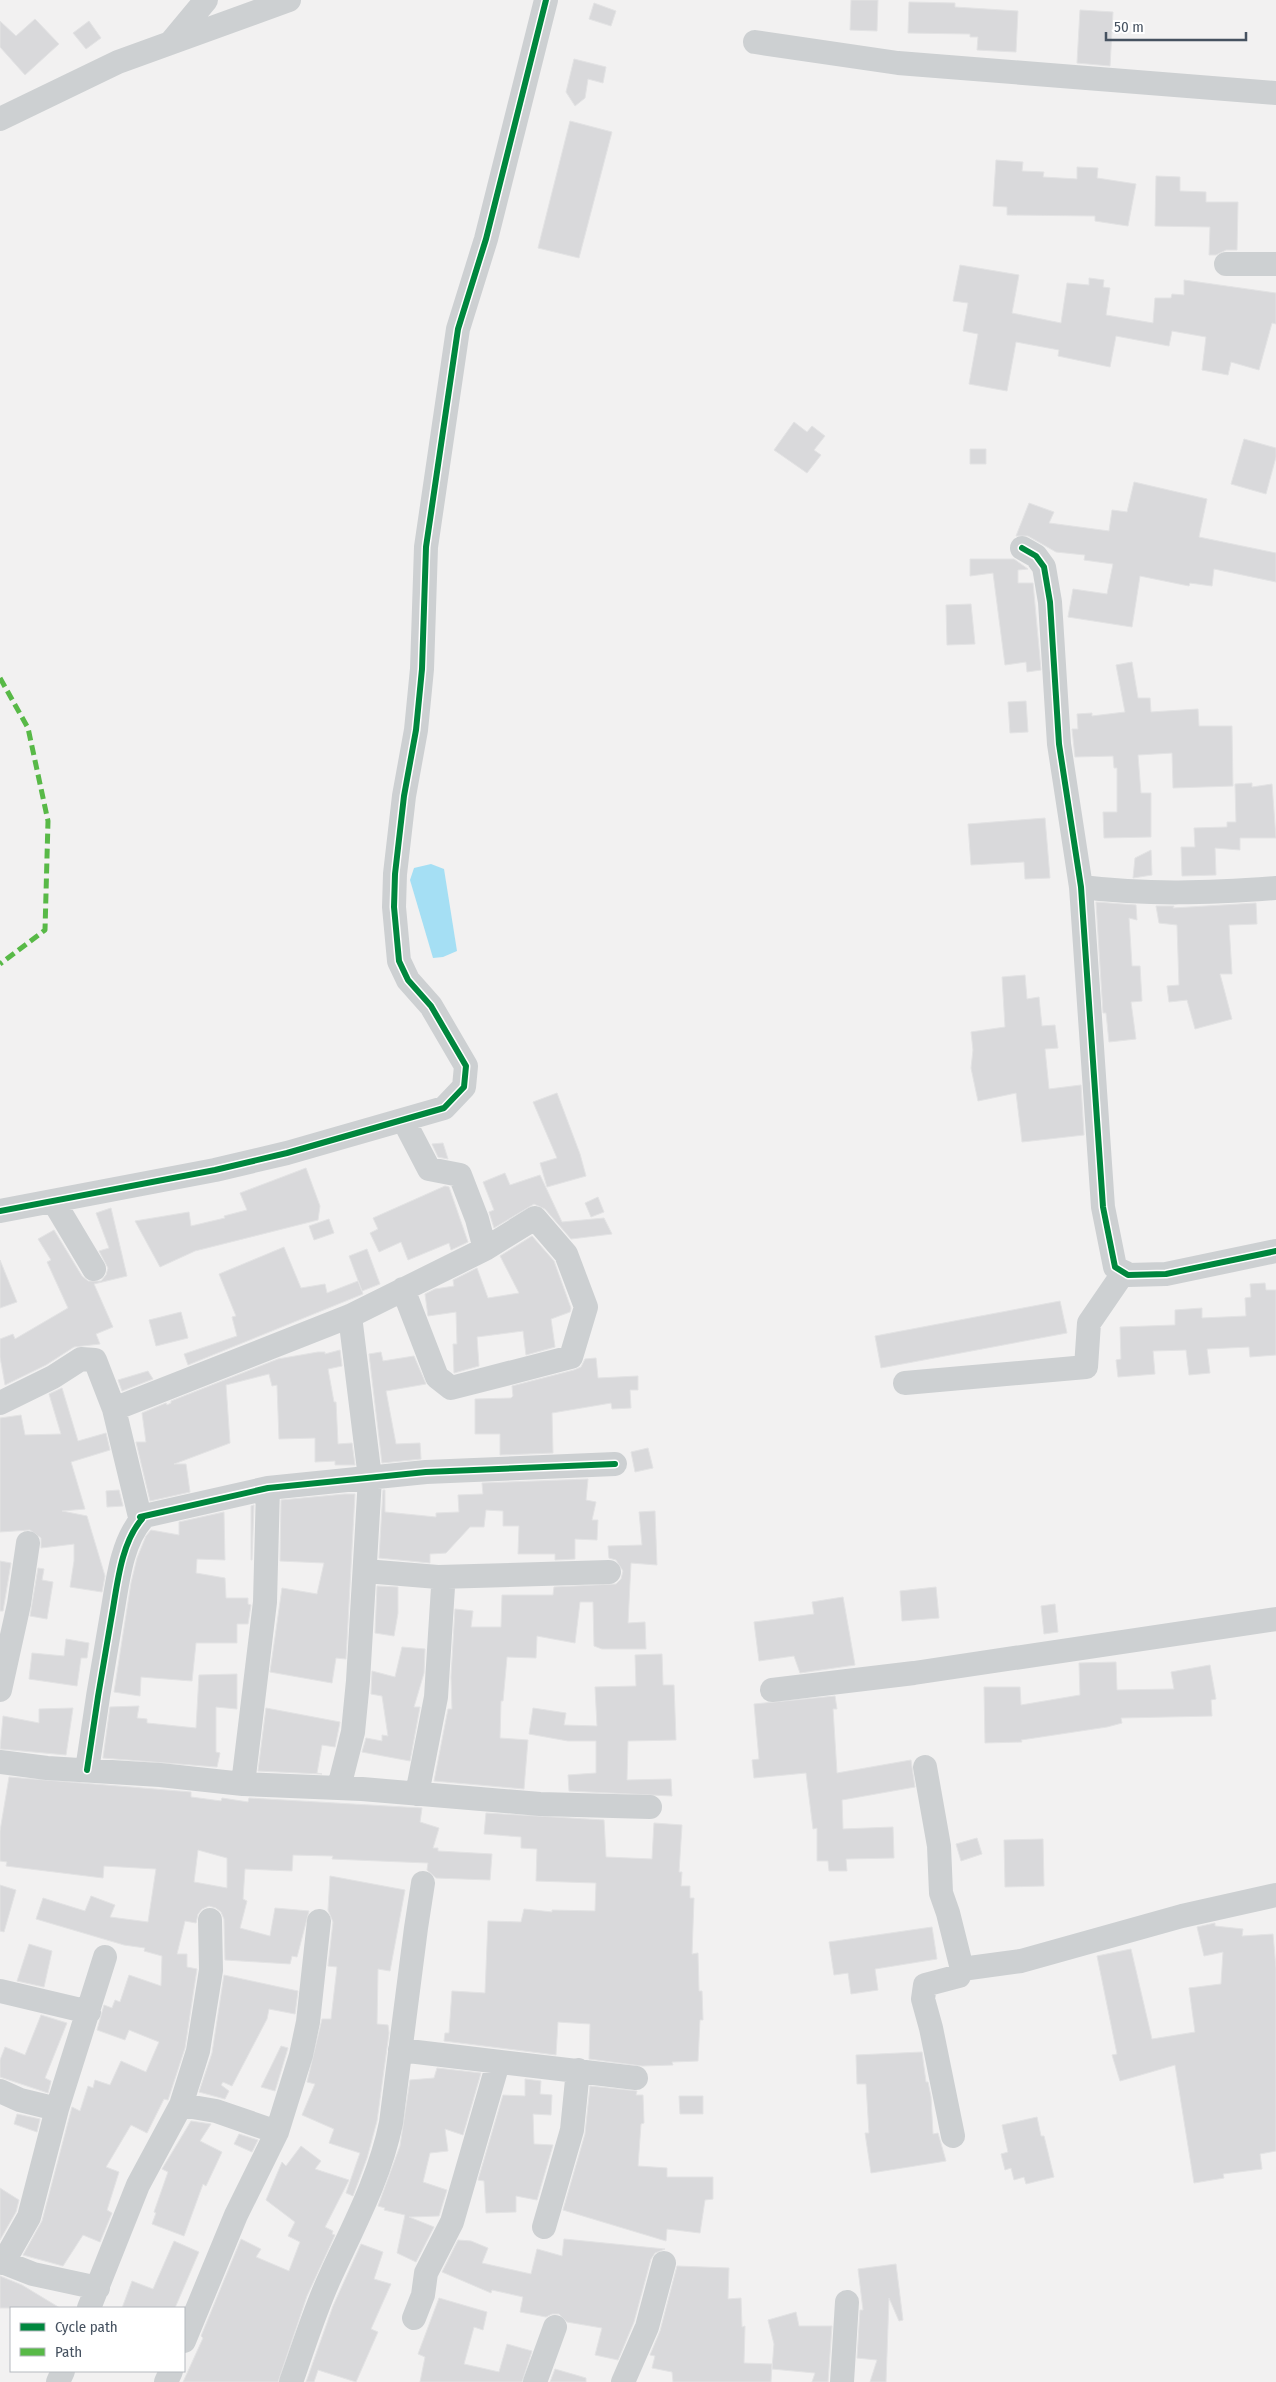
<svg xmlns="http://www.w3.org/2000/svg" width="1276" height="2382" font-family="'Fira Sans Condensed',sans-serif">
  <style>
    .water { fill: #a5dff4 }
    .building { fill: #d9d9db; stroke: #e3e3e4; fill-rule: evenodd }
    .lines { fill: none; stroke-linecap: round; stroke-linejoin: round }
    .minor { stroke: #cdd0d2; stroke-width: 24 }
    .quiet { stroke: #58b947; stroke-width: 5; stroke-dasharray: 10 5; stroke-linecap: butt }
    .cycleway-casing { stroke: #fff; stroke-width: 9 }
    .cycleway { stroke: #00873e; stroke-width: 6 }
  </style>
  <rect width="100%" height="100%" fill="#f2f1f1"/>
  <!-- water -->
  <path class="water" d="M431,864l13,5 13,82 -14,6 -10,1 -23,-78 4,-12z"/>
  <!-- building -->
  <path class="building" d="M851,0h27l-1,31 -27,-1z
    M909,2l46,1v4l63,4 -2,41 -39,-2 1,-13h-8v-3l-62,-1z
    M594,3l22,8 -5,15 -22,-7z
    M1080,10l33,2 -3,54 -33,-3z
    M35,19l24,25 -34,31 -25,-28v-26l16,15z
    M89,21l12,17 -15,11 -13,-16z
    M574,59l32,8 -3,16 -15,-4 -3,19 -10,8 -9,-14z
    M570,121l42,11 -33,126 -41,-10z
    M996,160l27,2 -1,9 22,1 -1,5 34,2v-12l21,1 -1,10 39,6 -8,42 -33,-5v-5l-88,-1v-8l-14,-1z
    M1156,176l24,1v14l26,1v10h32l-1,48h-11l-10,5h-7l1,-28 -55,-1z
    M960,265l59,10 -7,38 49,10 6,-40 22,2v-7l15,2 -1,7 7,1 -4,27 47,8 2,-25h16l1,-4 12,1v-15l92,13v31l-4,-1 -13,47 -28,-8 -3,13 -26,-5 4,-33 -34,-6 -3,15 -53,-10 -6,31 -52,-11 1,-6 -43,-8 -9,49 -38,-7 9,-50 -15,-3 5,-28 -15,-2z
    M794,422l13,10 5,-6 13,10 -11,14 7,5 -14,18 -33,-23z
    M1244,439l32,9v9l-10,37 -35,-10z
    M970,449h16v15h-16z
    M1134,482l73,17 -8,38 77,16v29l-62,-13 -2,17 -22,-3 -1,3 -49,-10 -8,51 -64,-10 5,-28 34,5 6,-30 -29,-4 1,-5 -29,-3 -28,-16h-12l13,-33 25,9 -5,11 60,8 3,-21 15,2z
    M970,559h44l14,10 -10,1v13h15l8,87 -14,2 -1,-10 -21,3 -12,-92 -23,3z
    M971,604l4,40 -28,1 -1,-40z
    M1132,662l6,36h12l1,14 47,-3 1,17h33l1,60 -60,2 -1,-35 -34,2 3,38h10v44l-47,1 -1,-26h14v-44h-3l-1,-12 -38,1 -3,-28h6l-1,-15 15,-1v3l33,-4 -9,-47z
    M1026,701l2,31 -18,1 -2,-31z
    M1252,783v4l20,-3 4,54h-36v12l-25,-2 1,27 -34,1 -1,-29h14l-1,-19 33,-1v-5h9l-1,-38z
    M1045,818l5,60 -25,1 -1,-17 -53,3 -3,-41z
    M1151,850l1,25 -19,3 2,-20z
    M1096,902l40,3 1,15 -8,-2 3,48h8l2,35 -11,1 5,37 -27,3 -3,-29h-3z
    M1256,903l1,21 -28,1 3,49h-12l12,45 -37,10 -8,-29 -18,2 -2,-16 12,-1 -2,-60 -18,-2 -3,-17h18l-1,2z
    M1025,975l2,24 12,-2 3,29 13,-1 3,23 -13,1 4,40 32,-4 3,50 -62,7 -6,-49 -38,8 -7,-33 2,-18 -2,-18 34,-5 -3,-50z
    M557,1093l23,61 6,22 -39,11 -7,-24 17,-5 -24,-56z
    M443,1143l5,16 -10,-2 -6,-13z
    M306,1168l14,38 -2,14 -123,31 -35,16 -25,-46 54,-9 2,14 34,-8 -1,-2 23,-6 -7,-17z
    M505,1173l5,12 30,-10 22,47 42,-4 8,16 -41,5 -26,-30 -11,-5 -40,24 -5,-16 5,-2 -11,-28z
    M445,1186l4,1 19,55 -17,8 -2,-7 -41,17 -7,-18 -22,10 -9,-19 8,-4 -5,-11z
    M598,1197l6,15 -13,5 -6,-14z
    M111,1208l16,68 -33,8 19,43 -17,7 4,10 -26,3 -28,18 -41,20 -5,-28v-18l13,-5 2,5 53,-31 -21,-46 4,-2 -13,-21 16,-9 28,46 6,5h13l5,-6 2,-7 -9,-17 10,-3 -13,-35z
    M329,1219l5,14 -20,7 -5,-14z
    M532,1236l22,25 17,47 -1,4 -19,7 4,28 -29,8 -3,-24 -46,6 2,29 -25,7 -1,-29h4l-1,-32 -28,4 -3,-22 10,-5 19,-3 -1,-6 24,-12 11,30 31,-5 -19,-37z
    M284,1247l17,41 24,-4 2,9 31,-12 5,13 -175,71 -4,-11 53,-18 -5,-19 4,-1 -17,-42z
    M367,1249l13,35 -18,7 -13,-35z
    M0,1260l17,42 -17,6z
    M1265,1283l1,7h10v65l-26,2 -1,-10 -42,2 3,24 -21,2 -3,-25 -33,1 2,23 -37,3 -2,-17 5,-1 -1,-32 55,-2v-15l27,-2v10l44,-2 -1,-18 6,-1 -1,-13z
    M1060,1301l7,32 -186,35 -6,-32z
    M181,1312l7,26 -32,8 -7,-26z
    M340,1350l2,16 -14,3 6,33h2l2,42 14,-1 3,22h-20v-4l-20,1v-24l-36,1 -2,-54 -5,1 -3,-12 -43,11 4,58 -56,21h12l4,28 -40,9 -14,-59h10l-4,-29 24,-10 1,2 4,-2v-2l107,-42 40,-7h7v2z
    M381,1352l2,9 31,-5 12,28 -40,7 10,53 24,-1 1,16 -39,4 -13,-109z
    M596,1358l2,20 40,-2v14h-8l1,18 -19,1 -1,-6 -59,10 1,40 -53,2v-21h-25v-35l36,-1 2,-2 -1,-10 62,-16 7,-3 4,-8z
    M148,1371l5,8 -31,12 -4,-11z
    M62,1388l16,53 28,-8 4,17 -39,12 14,47 -23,2 25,5 18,60 -3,16 -32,-5 4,-26v-17l-33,4v-10l-11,-8 -30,2v-114l21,-3 4,20 36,-1 -12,-40z
    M648,1448l5,20 -18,4 -4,-20z
    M588,1479l-2,21 10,2 -4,18h6l-1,20 -22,-1v20l-20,1v-6h-37l1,-28h-16v-15l-17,-1 -2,17h-14l-24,26 -16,1v9l-51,-5 4,-68h2v22l51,5v-4l23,-1 -1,-17 25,-1 -1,-11z
    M119,1490l4,16 -16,1 -1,-16z
    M345,1494h10l-9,165 -10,-1 -4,25 -62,-11 12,-84 35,6 7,-31 -44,-2 1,-61z
    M254,1505l-2,55h-1v-54z
    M655,1511l2,54 -26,-2 -3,60 17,-1 1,27h-44l-8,-3 -1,-44h-13l-5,41 -38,-7 -1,22 -29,-1 -4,44h-2l-1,37 28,2 -4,49 -90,-8 14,-72h4l-1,-32 4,-68 18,2 -2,16h30l1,-32h51l1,-8 62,-3 5,-5 2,-8 -7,-11 -7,-2 -1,-12 34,-1 -3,-33z
    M224,1512l1,48 -28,-1 -1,14 29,5 1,20h22v6l3,1 -3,19h-11v19h-41l-4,38 -51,-4 -1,19 -26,-4 17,-109 6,-25 9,-22 5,-6 28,5v-13z
    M0,1561l11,2 -8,48h-3z
    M38,1568l6,1 -2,11 11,2 -6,37 -17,-3z
    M377,1586l21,1v26l-4,23 -19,-3z
    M936,1587l3,31 -37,3 -2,-30z
    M843,1597l12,68 -55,8 -6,-17 -35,5 -5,-39 60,-8 -2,-12z
    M1055,1604l3,28 -14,2 -3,-28z
    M66,1639l23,4 -2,15h-6l-4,28 -48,-7 3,-26 32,3z
    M402,1647l23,2 -1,24 -10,34h6l-10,54 -48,-9 4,-14 16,3v-6l6,1 -6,-40 -11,-2 1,-23 23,6z
    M662,1654l1,31h11l2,55 -48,1 -1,39 44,-1 1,17 -103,-5 -1,-16 28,-2v-32h-28l-39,-7 4,-26 33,5 -2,12 33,1 -2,-39 41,-1 -1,-31z
    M1116,1662l1,28 57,-1 -3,-17 39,-7 6,34 -5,1 1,16 -91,2 1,5 -15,4 -86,13 1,2 -37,1 -1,-56h36l1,18 59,-10 -1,-32z
    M237,1674v35l-21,-2v45l4,1 -3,14 -114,-9 7,-51 29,-1 -2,12 10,1v4l49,5 3,-53z
    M835,1696l2,13h-4l4,64 74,-13 4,27 -73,13 1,29 50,-2 1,31 -48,1 1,12h-18l-1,-10h-11v-33l-4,1 -7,-56 -52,5 -2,-18 7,-1 -5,-55z
    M73,1708l-7,47 -66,-6 3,-33 36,7v-14z
    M266,1708l74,14 -5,25 -13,-2 -5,28 5,1 -64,-3z
    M9,1777l182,15v5l30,4 1,-3 26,4 1,-4 173,10 -2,14 19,6 -6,20h5v3l54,3 -2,26 -54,-2 -9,-8 1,-7 -96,-4 1,-3 -40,-1 -1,16 -47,-2 -2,30 4,2 -7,27 30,8 5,-28 34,3 -12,46 -5,-1 -2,8 -65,-4 -1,-41 -3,-7 -5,-4 -7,-2 -7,3 -4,5 -2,9 -11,-2 -8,33h10v13l10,2 -12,79 -17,52 -4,-1 -17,34 -16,-8 -25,42 13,5 -12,38 5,3 -12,29 -17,-7 -20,31 -40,-11 19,-34 30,-114 8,4 8,-25 5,2 2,-8 15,5 11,-24 25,11 13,-30 -30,-12 -4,10 -28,-10 7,-25 8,3 3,-8 5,2 9,-27 32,11 1,-30 -18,-5 1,-3 -21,-3 -88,-26 7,-21 42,13 6,-15 24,9 -5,12 38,5 8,-53 -52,-3 -1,12 -97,-12 1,-4 -7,-1v-30zM198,1850l29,8v30l-33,-6z
    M486,1813l118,7 2,37 46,2 2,-36 28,2 -3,47h3l-1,14h9v12h4l-2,56 6,-1 1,38h3l1,29h-3l-2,41 -26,1 1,3 -31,1 -53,-7 1,-35 -32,-2 -2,33 -112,-14 1,-8h4l3,-42 33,2 3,-72 33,1 3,-13 28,3v-2l43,1 1,-28 -60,-2 1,-32 -16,-1v-11l-37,-3z
    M977,1838l5,16 -21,7 -5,-17z
    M1043,1839l1,47 -39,1 -1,-47z
    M330,1876l75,14 -15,81 -12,-2 -1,55 11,1 1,8 -12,88 -10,37 -14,38 -7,-3 14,-40 -31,-10 5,-14 -32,-14 13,-31 -8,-2 15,-63h9l6,-52 -9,-1 5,-44 -5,-12z
    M0,1885l16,5 -12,42 -4,-1z
    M1215,1923v3l28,3 -1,7 31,-2 3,34v183l-16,3 2,15 -39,5 1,4 -30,5 -19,-118 -55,16 -8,-26 5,-1 -20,-98 34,-7 21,90 43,-7 -6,-44 32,-4 2,-32 -19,4 -7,-29z
    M932,1927l5,32 -62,10 3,21 -27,4 -3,-21 -14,2 -5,-33z
    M29,1944l23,7 -8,36 -27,-6z
    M224,1975l74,16 -3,23 -26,-5 -2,10 -35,67 -9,-4 -2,3 8,6 -4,8 -26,-7 13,-39z
    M41,2015l26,8 -22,55 6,3 -3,12 -48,-16v-17l5,-13 20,8z
    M281,2046l7,2 -13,43 -14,-4z
    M922,2052l4,30h2l3,15 2,37 5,-1 8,28 -75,12 -6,-40h4l-3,-49h-9l-1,-29z
    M437,2068l44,5 -18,62 -18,-6 3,22 -18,2 -7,29 24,8 -8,26 -30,1 25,10 -18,35 -19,-9 8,-38 -21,-5 1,-2 -7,-2 22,-60 10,-66 24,-2z
    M525,2079l16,2 -1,13 12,1 -1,20 -18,-1 1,30 19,1 -16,55 -21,-4v16l-30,1 -2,-32 -6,-1 25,-85 22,1z
    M590,2086l47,5 -1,4h7l1,28 -3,1 -3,42 29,2v9h46v22l-8,1 -5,33 -33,-4 -1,12 -103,-31 22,-76z
    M679,2096h24v18h-23z
    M17,2114l23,5 -3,13 -23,-8z
    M1037,2117l4,19h3l10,41 -28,7 -2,-7 -10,3 -3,-12 -6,2 -4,-16 7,-2 -6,-27z
    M191,2121l20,3 -11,17 22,11 -16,34 -3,-2 -19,52 -32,-12 4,-11 -2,-1 14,-40 -6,-3z
    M239,2134l19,6 -6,12 -18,-8z
    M301,2146l20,15 -6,8 34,11 -24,47 8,4 -1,3 3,1 -28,61 -29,86h-95l20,-44 -2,-2 40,-97 20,10 -5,8 33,14 11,-29 -12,-6 7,-14 -29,-22 16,-38 4,4z
    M0,2188l19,12 -3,12 -16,28z
    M564,2239l101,10 -10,4 -4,6 -17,63 -16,38 -23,-5 7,-27 -35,-6 -8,-8h-7l-6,3 -26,-5 3,-15 -31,-7 -1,3 -49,-21 16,-32 13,1 17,7 -6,15 49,11 6,-25 25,7z
    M174,2241l25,11 -24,56h-53l10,-27 21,8z
    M361,2244l22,8 -9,27 17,5 -20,45 7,3 -22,50 -38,-12 -4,12h-8l27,-76z
    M896,2264l7,56 -4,1 -10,-23 -3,84h-16l7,-22 -20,-2 3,-48h3l-5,-41z
    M677,2266l52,2 -1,31 13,-1 1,29 3,-1 -1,37 28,1 -1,18h-98l-1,-10 -20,-4 3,-12 -5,-1 10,-24z
    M0,2276l22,9 38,23h-60z
    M439,2298l48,14 -4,18 -9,-3 -10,37 35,8 8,-28 25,7 -10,31h-102l5,-25 -7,-3z
    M796,2312l3,14h33l-4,56h-16l3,-9 -43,-4 2,-25 -6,-24z
    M555,2369l31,9v4h-36z"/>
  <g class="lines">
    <!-- minor -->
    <path class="minor" d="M172,41l34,-41
      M755,42l143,21 378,30
      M0,119l118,-57 171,-62
      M1226,264h50
      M1022,548l14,8 8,11 6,35 9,142 22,143 22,320 12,60 13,8 38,-1 110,-23
      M1081,887c67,8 128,6 195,1
      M54,1202l40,67
      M0,1211l215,-41 72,-17 157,-45 20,-21 2,-21 -35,-60 -23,-26 -9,-19 -5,-54 1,-33 9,-78 12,-66 6,-61 4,-122 32,-218 28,-90 60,-239
      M403,1289l34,88 14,11 120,-31 15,-50 -20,-53 -31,-36 -50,31
      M905,1383l181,-16 3,-44 35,-51
      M0,1403l53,-26 28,-18 14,1 19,49 26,108
      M114,1409l236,-93 135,-67 -8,-30 -17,-44 -31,-6 -25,-48
      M365,1571l73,6 5,10 -7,110 -19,97
      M438,1577l171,-5
      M0,1690l19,-86 9,-61
      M772,1690l142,-17 362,-54
      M0,1762l47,6 113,7 83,9 119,5 178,15 110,3
      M925,1767l14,79 2,47 7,20 14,56 -3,7 -34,9 -2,14 8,29 22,108
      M87,1770c7,-50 15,-100 24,-150 6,-32 9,-76 31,-101l-2,-2 128,-29 158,-16 189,-8
      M243,1784l22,-182 3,-114
      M339,1787l14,-55 5,-51 12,-203 -20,-162
      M962,1969l59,-8 161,-45 94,-21
      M0,1991l89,21
      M400,2050l236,28
      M0,2091l20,9 37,9
      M181,2105l17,-54 13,-81 -1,-50
      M544,2227l28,-97 6,-60
      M0,2261l33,13 65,14
      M3,2263l26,-46 28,-108 48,-152
      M89,2308l49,-123 43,-80 35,6 61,21
      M414,2318l9,-23 3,-22 26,-51 46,-159
      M184,2341l52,-126 41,-83 24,-77 7,-33 11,-101
      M58,2382l5,-11
      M166,2382l5,-11
      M291,2382c13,-36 24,-73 40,-107 23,-50 49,-98 60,-152l25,-195 7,-45
      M535,2382l20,-55
      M623,2382l24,-55 17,-64
      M842,2382l5,-80"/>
    <!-- quiet -->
    <path class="quiet" d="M0,678l28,50 20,93 -3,109 -45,34"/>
    <!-- cycleway casing -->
    <g class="cycleway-casing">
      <path id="cycleway" d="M1022,548l14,8 8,11 6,35 9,142 22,143 22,320 12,60 13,8 38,-1 110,-23
        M0,1211l215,-41 72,-17 157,-45 20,-21 2,-21 -35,-60 -23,-26 -9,-19 -5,-54 1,-33 9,-78 12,-66 6,-61 4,-122 32,-218 28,-90 60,-239
        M87,1770c7,-50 15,-100 24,-150 6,-32 9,-76 31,-101l-2,-2 128,-29 158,-16 189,-8"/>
    </g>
    <!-- cycleway -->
    <use href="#cycleway" class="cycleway"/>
  </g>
  <!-- legend -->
  <rect x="10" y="2307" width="175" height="65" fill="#ffffff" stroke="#b5babf"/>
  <rect x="20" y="2323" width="25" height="8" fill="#00873e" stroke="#b5babf"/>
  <text x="55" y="2332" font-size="15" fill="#465260">Cycle path</text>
  <rect x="20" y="2348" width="25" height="8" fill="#58b947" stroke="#b5babf"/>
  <text x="55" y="2357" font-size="15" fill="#465260">Path</text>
  <!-- scale -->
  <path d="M1106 32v8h140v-8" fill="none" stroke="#465260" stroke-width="2.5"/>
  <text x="1114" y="32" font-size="15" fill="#465260" stroke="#ffffff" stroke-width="4" paint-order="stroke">50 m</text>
</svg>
